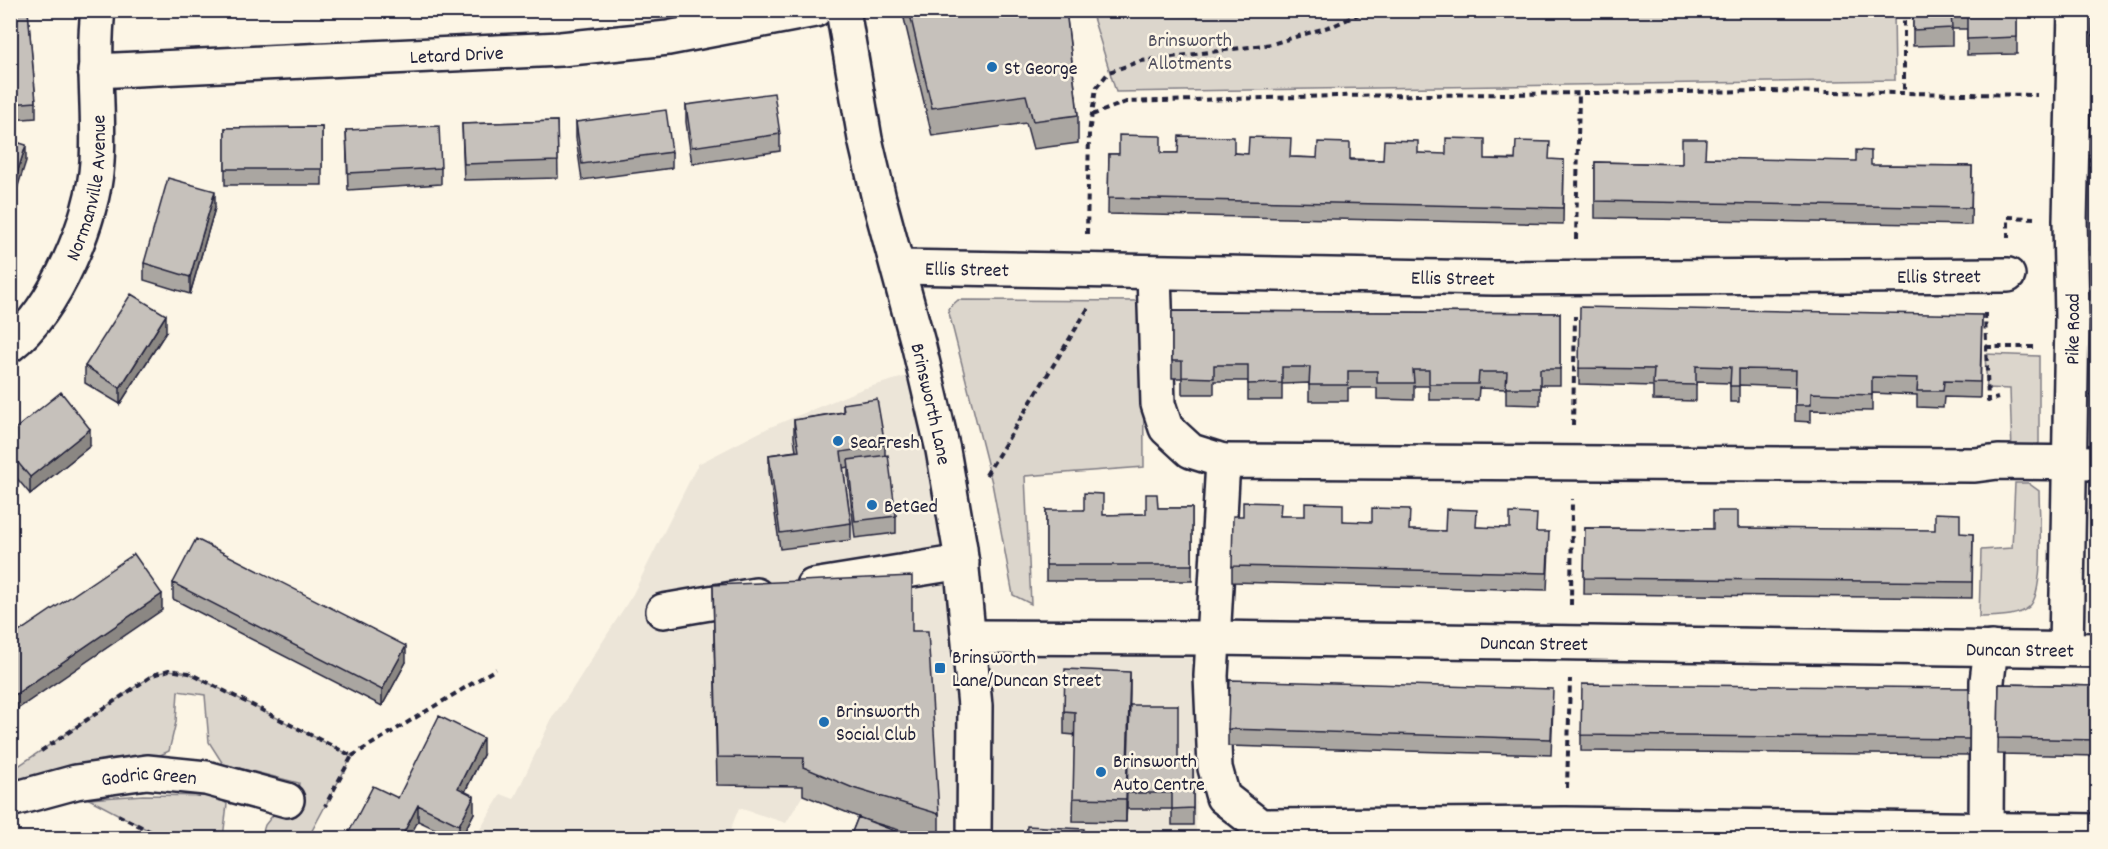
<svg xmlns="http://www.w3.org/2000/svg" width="2108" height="849" font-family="Dekko,sans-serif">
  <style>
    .built { fill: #ece5d8 }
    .green { fill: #dcd6cc; stroke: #7f7c84; stroke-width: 1.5 }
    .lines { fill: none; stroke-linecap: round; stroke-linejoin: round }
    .minor-casing { stroke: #22223b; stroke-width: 38 }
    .path { stroke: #22223b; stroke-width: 4; stroke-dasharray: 6 4.5; stroke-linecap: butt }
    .minor { stroke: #fcf5e5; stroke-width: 33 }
    .wall { fill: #aaa6a1; stroke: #22223b; stroke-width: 1.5 }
    .shaded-wall { fill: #8b8783; stroke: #22223b; stroke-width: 1.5 }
    .building { fill: #c6c1bb; stroke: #22223b; stroke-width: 1.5 }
    .poi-dot { fill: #1f6fb2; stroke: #fcf5e5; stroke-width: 2 }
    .labels { text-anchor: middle; stroke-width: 5; stroke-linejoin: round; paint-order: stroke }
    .park-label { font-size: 20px; fill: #504f5f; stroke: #fcf5e5 }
    .street-label { font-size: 20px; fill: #22223b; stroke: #fcf5e5 }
    .poi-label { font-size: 20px; fill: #22223b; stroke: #fcf5e5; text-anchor: start }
  </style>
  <rect width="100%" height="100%" fill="#fcf5e5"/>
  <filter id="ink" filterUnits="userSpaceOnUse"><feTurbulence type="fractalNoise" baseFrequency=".0167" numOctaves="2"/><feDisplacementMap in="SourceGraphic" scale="12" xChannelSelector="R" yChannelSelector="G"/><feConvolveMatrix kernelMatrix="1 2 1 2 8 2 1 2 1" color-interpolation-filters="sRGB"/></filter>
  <g filter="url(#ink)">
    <!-- built -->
    <path class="built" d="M925,371l45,265 225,1 1,200 -270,1 -73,-22 -50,-21 -17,28 -47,-15 -12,30h-252l26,-44 13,5 39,-83 15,-20 65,-102 65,-130 70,-36 94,-39z"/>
    <!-- green -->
    <path class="green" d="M1091,11h803l1,69 -779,12z
      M958,300l185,1 1,166 -119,9 6,128 -18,-9 -21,-112 -44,-174z
      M1985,354l54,2v87l-8,8 -19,2 -2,-64 -23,-1z
      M2015,483h13l11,8c0,23 7,101 -10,116 -12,11 -35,9 -50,10l2,-67 31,-2z
      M169,670l20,3 163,83 -44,82h-47l4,-13 8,-10 22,-1 4,-31 -76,-19 -14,-22 -4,-47 -27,-4 -2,31 -7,29 -17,8 -36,-1 -44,7 -61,17v-11l142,-96z
      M143,795l72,1 12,8 -4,34h-60l-74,-39z"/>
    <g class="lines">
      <!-- minor casing -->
      <g class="minor-casing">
        <g id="minor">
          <path id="s1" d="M843,10l22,129 14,60 40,148 24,103 17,98 15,158 -1,132"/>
          <path id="s2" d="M95,71l466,-22 107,-11 147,-28"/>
          <path id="s3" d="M898,267l596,11 514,-3"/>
          <path d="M1154,273l4,131 8,24 25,23 32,10"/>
          <path id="s4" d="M10,345c45,-35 84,-127 87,-183 3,-51 -5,-101 1,-152"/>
          <path d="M2098,463l-100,-1 -23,3 -752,-4 -12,215 4,92 8,29 37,29 306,-2 532,7"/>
          <path d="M813,586l149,-24"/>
          <path d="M663,611l93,-16"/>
          <path id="s5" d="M970,637l243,1 885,12"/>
          <path id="s6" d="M2066,649l6,-331 -2,-98 5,-210"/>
          <path id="s7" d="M10,800l66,-18 71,-10 59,6 81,22"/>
          <path d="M1986,830l1,-149 4,-33"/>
        </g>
      </g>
      <!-- path -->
      <path class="path" d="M1904,10v83
        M1092,115l34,-13 210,-6 428,-5 273,4
        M1087,234l2,-101 7,-45 13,-16 32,-11 131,-17 63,-19 33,-15
        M2008,238v-21l26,1
        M1576,239l3,-146
        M1985,313l3,88 10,-3
        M1986,347h48
        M1573,425l2,-109
        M986,475l103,-168
        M1571,605l1,-106
        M41,751l112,-76 16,-5 20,3 163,83 -27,50
        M352,756l144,-87
        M1567,788l3,-109
        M118,815l45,23
        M308,838l5,-9"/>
      <!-- minor -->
      <use href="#minor" class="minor"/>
    </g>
    <!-- wall -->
    <path class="wall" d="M17,10h14l-1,3h-2l8,89v16l-26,2v-107l12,-1z
      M902,10h164l12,105v28l-45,6 -7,-26 -94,13z
      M1913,10h104v44l-50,1v-26h-15v16l-39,1z
      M686,105l94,29v17l-88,13 -6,-42z
      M557,121l1,57 -94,2 -2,-56z
      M576,122l96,30v16l-90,12 -6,-42z
      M322,127v58h-97v-57z
      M346,130l95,38v16l-93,6z
      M1161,153h73l57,4 92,3 35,-7 67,6 79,1 -1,64 -455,-10 1,-60z
      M1705,158l166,7 101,1 -1,59 -376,-7v-56l87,2z
      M215,208l-25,86 -46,-14v-17z
      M1172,311l388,2v72h-20v20l-34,-1v-15l-27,-1 -1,12h-49v-14h-15v14l-37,-1v-11h-29v13h-39v-18l-27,1v16h-34v-19h-34v13h-32v-16h-10z
      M1982,315l-2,83 -36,-1 -1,11 -26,-1v-12l-45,-2v18l-61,-1v12l-16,-1v-34l-56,-2v17h-9v-19l-34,-1v19l-43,-1v-14l-74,-2v-16z
      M166,332l-46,72 -35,-21v-17z
      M843,404l42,41v10l11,61v17l-41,5 -7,-62v-9l-5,1 8,55v17l-71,9 -11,-78v-16l27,-4 -2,-14v-17l49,-8z
      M10,433l80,13 -60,48 -20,-24z
      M1158,508h34v73h-146v-71l57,5 43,-1z
      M1281,516l62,5 67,9 35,1 32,-4 60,5 12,16 -2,42 -315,-8v-16z
      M1585,528l128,1 25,-1 235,6 -1,64 -388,-4z
      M173,583l233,79 -24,44 -209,-107z
      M713,585l199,46 27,183v24h-13l-68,-20 55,20h-63l8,-21 -55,-22v-9l-86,-1z
      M1999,684l98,2v70l-99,-2z
      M1969,688v67l-388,-4v-16z
      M1130,705l48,56h15v64h-21v-16h-45v-8l-1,21 -53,-1 2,-86 -11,-1v-23z
      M1553,706l-2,49 -323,-9v-17z
      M483,755l-18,37 9,21 -13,25h-7l-36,-17 -20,-23z"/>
    <!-- shaded-wall -->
    <path class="shaded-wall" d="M26,145v16l-16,50v-16z
      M215,191v17l-25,86v-17z
      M166,315v17l-46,72v-16z
      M90,429v17l-60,48v-17z
      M162,594v16l-152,104v-16z
      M406,646v16l-24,44v-16z
      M1130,672v23l-4,127v-23z
      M483,738v17l-25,50v-17z
      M474,796v17l-13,25h-2v-13z
      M418,805v16l-9,17h-8z"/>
    <!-- building -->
    <path class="building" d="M909,10h157l12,105 -45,6 -7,-26 -94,13z
      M1913,10h104v27l-50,2v-26h-16l1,15 -39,2z
      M28,11l8,91 -26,2v-91z
      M774,93l6,41 -88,13 -6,-42z
      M666,110l6,42 -90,12 -6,-42z
      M557,121l1,40 -94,3 -2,-40z
      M439,126l2,42 -93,5 -2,-43z
      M322,127v42h-97v-41z
      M1119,135l42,1v17h17l1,-17 55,1v16l14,1 1,-17 42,1 -1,19 27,1 1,-16 32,1v17h33l1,-20 34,1v12l28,1v-16l39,1v20l30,1 1,-19 34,1 -1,17 15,1 -1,48 -455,-10 1,-44h10z
      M1682,139h24l-1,19 151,3v-11l15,1v14l101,1 -1,42 -376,-7v-39l87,2z
      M10,140l16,5 -16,50z
      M168,178l47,13 -25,86 -46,-14z
      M131,294l35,21 -46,73 -35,-22z
      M1580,307l402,8 -2,67 -36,-1 -1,10h-26l1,-13 -46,-1v18l-61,-2v12h-16l1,-35 -57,-1v17h-9l1,-19 -35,-1v19l-43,-1 1,-15 -75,-1z
      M1172,311l388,2v56h-20v19h-34l1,-16h-28l-1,12h-49v-14h-16l1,13h-37v-12h-29v14h-39l1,-18h-28v16l-34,1v-19h-34v13l-32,-1v-16h-10z
      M61,392l29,37 -60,48 -20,-24v-20z
      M877,399l8,46 -44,7 10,71 -71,10 -11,-78 30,-4 -5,-31 50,-8 -1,-8z
      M888,455l8,61 -41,5 -7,-61z
      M1084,493l19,1v21l43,-1v-20h11l1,14h34v57h-146v-55h38z
      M1243,502l38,1 -1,13h25v-13l38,1v17l29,1v-14l38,1 -1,21 36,1 1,-22 31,1 -1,17 34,1v-15l27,1 -1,18h13l-2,41 -315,-7 1,-50h10z
      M1713,511h25v17l197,2v-17l25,1v19l13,1 -1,48 -388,-4 1,-50 128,1z
      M196,539l210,107 -24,44 -209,-107z
      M134,554l28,40 -152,104v-60z
      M912,576v55h16l11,183 -86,-26 -50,-21 1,-9 -87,-1 -4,-172z
      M1065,669l65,3 -4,127 -53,-1 2,-86 -11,-1z
      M1230,680l323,9 -2,50 -323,-10z
      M1582,684l387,4v51l-388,-4z
      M1999,684l98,2v54l-99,-2z
      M1130,705h48v56h15v47l-21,1v-16h-45z
      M439,716l44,22 -25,50 16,8 -15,29 -41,-20 -17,33h-55l27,-52 25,12z
      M858,817l55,21h-61l-2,-1z
      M1027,826l57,3 -1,9h-57z"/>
  </g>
  <!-- markers -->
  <g class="poi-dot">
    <circle cx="992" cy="67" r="6"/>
    <circle cx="838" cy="441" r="6"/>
    <circle cx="872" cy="505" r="6"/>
    <rect x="934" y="662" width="12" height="12" rx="3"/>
    <circle cx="824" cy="722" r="6"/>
    <circle cx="1101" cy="772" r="6"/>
  </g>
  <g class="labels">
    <!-- park labels -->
    <g class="park-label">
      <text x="1190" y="46">Brinsworth<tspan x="1190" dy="23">Allotments</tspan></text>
    </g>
    <!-- street labels -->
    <g class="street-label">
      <text dy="7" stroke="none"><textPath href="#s2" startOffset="362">Letard Drive</textPath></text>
      <text dy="7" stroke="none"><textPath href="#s4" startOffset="180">Normanville Avenue</textPath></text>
      <text dy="7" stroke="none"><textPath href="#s3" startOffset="69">Ellis Street</textPath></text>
      <text dy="7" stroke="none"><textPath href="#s3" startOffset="555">Ellis Street</textPath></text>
      <text dy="7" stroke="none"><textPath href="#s3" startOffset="1041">Ellis Street</textPath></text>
      <text dy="7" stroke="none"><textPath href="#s6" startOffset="320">Pike Road</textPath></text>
      <text dy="7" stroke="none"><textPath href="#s1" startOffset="404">Brinsworth Lane</textPath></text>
      <text dy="7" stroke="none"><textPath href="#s5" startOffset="564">Duncan Street</textPath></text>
      <text dy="7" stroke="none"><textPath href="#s5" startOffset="1050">Duncan Street</textPath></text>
      <text dy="7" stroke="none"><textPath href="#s7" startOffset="142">Godric Green</textPath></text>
    </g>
    <!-- poi labels -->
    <g class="poi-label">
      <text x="1004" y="74">St George</text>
      <text x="850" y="448">SeaFresh</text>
      <text x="884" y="512">BetGed</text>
      <text x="952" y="663">Brinsworth<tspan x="952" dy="23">Lane/Duncan Street</tspan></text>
      <text x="836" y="717">Brinsworth<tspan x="836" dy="23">Social Club</tspan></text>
      <text x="1113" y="767">Brinsworth<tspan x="1113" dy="23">Auto Centre</tspan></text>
    </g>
  </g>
  <!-- margin -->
  <rect width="2108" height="849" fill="none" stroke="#fcf5e5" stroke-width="36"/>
  <rect x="18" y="18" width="2072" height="813" fill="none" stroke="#22223b" stroke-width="2" filter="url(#ink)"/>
</svg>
